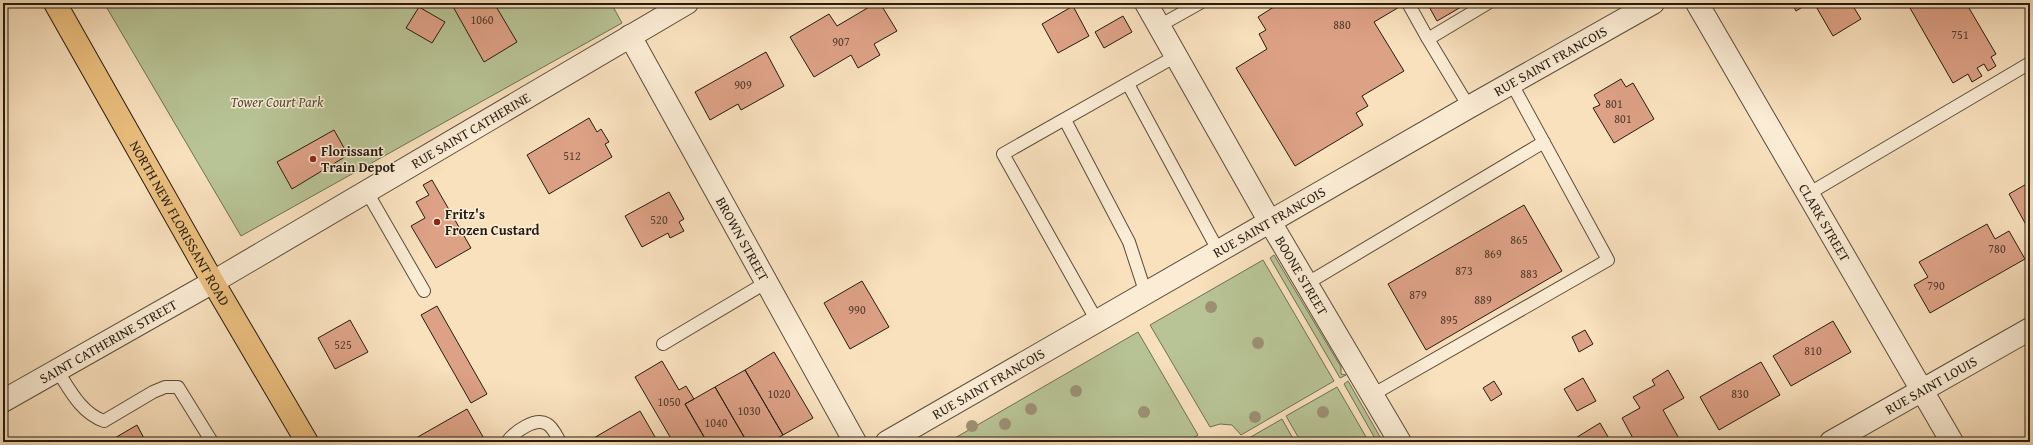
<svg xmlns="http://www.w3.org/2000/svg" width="2033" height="445" font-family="'Gentium Book Plus',serif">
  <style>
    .green { fill: #b8c496; stroke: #6e7054 }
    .building { fill: #dda186; stroke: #251c11 }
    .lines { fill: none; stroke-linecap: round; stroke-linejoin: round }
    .service-casing { stroke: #5a4d3c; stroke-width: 14 }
    .minor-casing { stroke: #5a4d3c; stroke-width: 24 }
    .tertiary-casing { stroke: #5a4d3c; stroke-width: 24 }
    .primary-casing { stroke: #251c11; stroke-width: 24 }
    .service { stroke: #fbecd5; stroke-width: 12 }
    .minor { stroke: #fbecd5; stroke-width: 22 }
    .tertiary { stroke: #fbecd5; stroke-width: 22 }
    .primary { stroke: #ecc07f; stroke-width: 22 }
    .tree { fill: #9d9075 }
    .poi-dot { fill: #8f2418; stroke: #fbecd5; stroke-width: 1.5 }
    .labels { text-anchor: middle; stroke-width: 3; stroke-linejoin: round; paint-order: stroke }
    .number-label { font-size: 12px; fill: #533d2e }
    .street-label { font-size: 14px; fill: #251c11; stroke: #fbecd5 }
    .park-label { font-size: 14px; font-style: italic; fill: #514e39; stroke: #fbecd5 }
    .poi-label { font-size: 14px; font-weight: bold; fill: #251c11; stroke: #fbecd5; text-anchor: start }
  </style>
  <rect width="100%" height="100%" fill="#f9e1be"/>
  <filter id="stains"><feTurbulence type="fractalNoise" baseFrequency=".005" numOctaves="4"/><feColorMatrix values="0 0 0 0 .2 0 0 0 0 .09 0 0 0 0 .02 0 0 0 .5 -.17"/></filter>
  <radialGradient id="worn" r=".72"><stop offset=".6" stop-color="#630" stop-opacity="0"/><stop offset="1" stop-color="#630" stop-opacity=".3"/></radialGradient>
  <!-- green -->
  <path class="green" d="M104,3h507l11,20 -381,213z
    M1274,255l67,112v7l5,1 -6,3 -70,-120z
    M1263,260l71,121 -93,54 -9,-10 -12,-1 -10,3 -60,-102z
    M1138,332l60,103 -11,7h-239z
    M1348,381l35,61h-6l-33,-58z
    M1337,387l32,55h-68l-15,-26z
    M1282,419l13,23h-53z"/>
  <!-- building -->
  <path class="building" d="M451,3h43l23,39 -33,20z
    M876,3h4l17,28 -23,13 6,11 -22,13 -7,-13 -37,22 -24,-40 39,-23 8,12z
    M1280,3h126l-32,19 30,49 -42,25 6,10 -12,7 7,12 -68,41 -59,-98 31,-19 -8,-15 7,-4 -8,-13z
    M1427,3h41l-31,18z
    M1792,3h17l-13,8z
    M1814,3h37l10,16 -28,17z
    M1918,3h48l30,51 -5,3 5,9 -8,5 -4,-7 -7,4 5,8 -10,6 -4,-8 -15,9 -43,-75z
    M1073,6l16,30 -31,17 -16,-29z
    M419,7l26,15 -13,21 -26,-15z
    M1123,16l9,16 -28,16 -9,-16z
    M766,52l18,34 -43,24 -3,-6 -28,16 -15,-28z
    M1621,79l5,8 7,-4 21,36 -40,24 -21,-35 7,-3 -6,-10z
    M589,118l8,14 4,-3 8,13 -4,2 7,13 -63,37 -22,-39z
    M334,130l14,25 -56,34 -15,-27z
    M432,180l39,68 -35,20 -25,-42 14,-8 -9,-16 13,-7 -6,-10z
    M2030,182v50l-21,-38z
    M669,192l15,27 -5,3 5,9 -14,7 -2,-5 -26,14 -17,-31z
    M1524,205l38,66 -136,79 -38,-66z
    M1987,224l8,15 14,-8 16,28 -95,54 -16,-28 14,-8 -9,-15z
    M862,281l27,46 -39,22 -26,-46z
    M437,306l50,88 -16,9 -50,-88z
    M350,320l18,32 -33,17 -17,-31z
    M1833,321l18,31 -60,34 -18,-30z
    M1585,330l8,14 -14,8 -7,-15z
    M774,352l39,66 -30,17 -38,-65z
    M662,361l17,29 7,-4 8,13 -9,5 22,38h-34l-38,-65z
    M1761,362l19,33 -61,35 -19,-33z
    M745,370l38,65 -13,7h-23l-32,-55z
    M1668,370l16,28 -21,12 18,32h-46l-13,-24 18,-10 -7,-11 22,-12 -3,-5z
    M1583,378l13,23 -19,10 -13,-22z
    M1494,381l8,13 -11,7 -8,-13z
    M715,387l32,55h-40l-22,-38z
    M467,409l19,33h-77z
    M640,411l18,31h-71z
    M1600,423l11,19h-35l-2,-3z
    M137,425l9,17h-38z"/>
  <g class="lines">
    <!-- service casing -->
    <g class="service-casing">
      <path id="service" d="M1408,3l20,36
        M1159,26l41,-23
        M1128,84l91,168
        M1469,107l-41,-68 60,-36
        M1065,120l64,122 17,52
        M367,192l57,99
        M1808,194l222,-131
        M1306,284l238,-142
        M1097,321l-94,-167 173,-98
        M663,344l104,-62
        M57,370c13,20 24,43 47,51l49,-29 12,-5h13l34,55
        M1372,395l236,-135 -96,-176
        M507,442c7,-10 28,-25 40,-18 6,3 10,13 13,18"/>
    </g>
    <!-- minor casing -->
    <g class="minor-casing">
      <g id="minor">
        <path id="s1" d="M1146,3l124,219 130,220"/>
        <path id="s2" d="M1697,3l255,439"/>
        <path id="s3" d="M630,36l225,406"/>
        <path id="s4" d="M213,282l474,-279"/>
        <path id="s5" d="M887,442l582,-335 184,-104"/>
        <path id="s6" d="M1831,442l199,-113"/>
      </g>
    </g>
    <!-- tertiary casing -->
    <g class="tertiary-casing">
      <g id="tertiary">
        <path id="s7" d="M3,401l210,-119"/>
      </g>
    </g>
    <!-- primary casing -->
    <g class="primary-casing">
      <g id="primary">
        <path id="s8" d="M55,3l158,279 94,160"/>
      </g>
    </g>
    <!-- service -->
    <use href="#service" class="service"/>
    <!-- minor -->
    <use href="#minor" class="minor"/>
    <!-- tertiary -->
    <use href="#tertiary" class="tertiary"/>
    <!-- primary -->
    <use href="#primary" class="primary"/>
  </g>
  <!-- trees -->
  <g class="tree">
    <circle cx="1211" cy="307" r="6"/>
    <circle cx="1258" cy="343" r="6"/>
    <circle cx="1076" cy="391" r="6"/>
    <circle cx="1031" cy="409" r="6"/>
    <circle cx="1144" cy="412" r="6"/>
    <circle cx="1323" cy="412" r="6"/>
    <circle cx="1255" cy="417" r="6"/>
    <circle cx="1005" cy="424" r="6"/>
    <circle cx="972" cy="426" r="6"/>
  </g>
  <!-- markers -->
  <g class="poi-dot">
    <circle cx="313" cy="159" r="4"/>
    <circle cx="437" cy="222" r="4"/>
  </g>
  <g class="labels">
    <!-- number labels -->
    <g class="number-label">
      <text x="482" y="24">1060</text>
      <text x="1342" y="29">880</text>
      <text x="1960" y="39">751</text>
      <text x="841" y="46">907</text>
      <text x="743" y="89">909</text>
      <text x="1614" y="108">801</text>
      <text x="1623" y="123">801</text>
      <text x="572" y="160">512</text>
      <text x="659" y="224">520</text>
      <text x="1519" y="244">865</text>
      <text x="1997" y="253">780</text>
      <text x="1493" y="258">869</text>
      <text x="1464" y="275">873</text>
      <text x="1529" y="278">883</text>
      <text x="1936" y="290">790</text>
      <text x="1418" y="299">879</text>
      <text x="1483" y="304">889</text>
      <text x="857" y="314">990</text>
      <text x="1449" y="324">895</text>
      <text x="343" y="349">525</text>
      <text x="1813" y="355">810</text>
      <text x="779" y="398">1020</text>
      <text x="1740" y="398">830</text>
      <text x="669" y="406">1050</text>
      <text x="749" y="415">1030</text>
      <text x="716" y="427">1040</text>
    </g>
    <!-- street labels -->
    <g class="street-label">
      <text dy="5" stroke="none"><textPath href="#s5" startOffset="765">RUE SAINT FRANCOIS</textPath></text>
      <text dy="5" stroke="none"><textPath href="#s4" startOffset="299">RUE SAINT CATHERINE</textPath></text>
      <text dy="5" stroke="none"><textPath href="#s5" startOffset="441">RUE SAINT FRANCOIS</textPath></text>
      <text dy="5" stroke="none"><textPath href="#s8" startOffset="253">NORTH NEW FLORISSANT ROAD</textPath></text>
      <text dy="5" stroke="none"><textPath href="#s2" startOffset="254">CLARK STREET</textPath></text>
      <text dy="5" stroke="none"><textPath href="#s3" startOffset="232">BROWN STREET</textPath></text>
      <text dy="5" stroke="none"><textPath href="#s1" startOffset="314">BOONE STREET</textPath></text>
      <text dy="5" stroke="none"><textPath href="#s7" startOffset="121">SAINT CATHERINE STREET</textPath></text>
      <text dy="5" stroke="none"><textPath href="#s5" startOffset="117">RUE SAINT FRANCOIS</textPath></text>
      <text dy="5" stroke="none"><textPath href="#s6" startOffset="115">RUE SAINT LOUIS</textPath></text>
    </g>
    <!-- park labels -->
    <g class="park-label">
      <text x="277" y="107">Tower Court Park</text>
    </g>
    <!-- poi labels -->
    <g class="poi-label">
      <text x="321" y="156">Florissant<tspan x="321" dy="16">Train Depot</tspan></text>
      <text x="445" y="219">Fritz's<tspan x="445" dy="16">Frozen Custard</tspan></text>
    </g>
  </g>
  <!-- margin -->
  <rect width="2033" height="445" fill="none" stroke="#f9e1be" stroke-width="16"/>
  <rect x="4" y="4" width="2025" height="437" fill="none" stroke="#251c11" stroke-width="2"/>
  <rect x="8" y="8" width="2017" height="429" fill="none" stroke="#251c11"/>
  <rect width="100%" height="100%" filter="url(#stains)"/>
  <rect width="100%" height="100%" fill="url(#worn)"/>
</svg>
